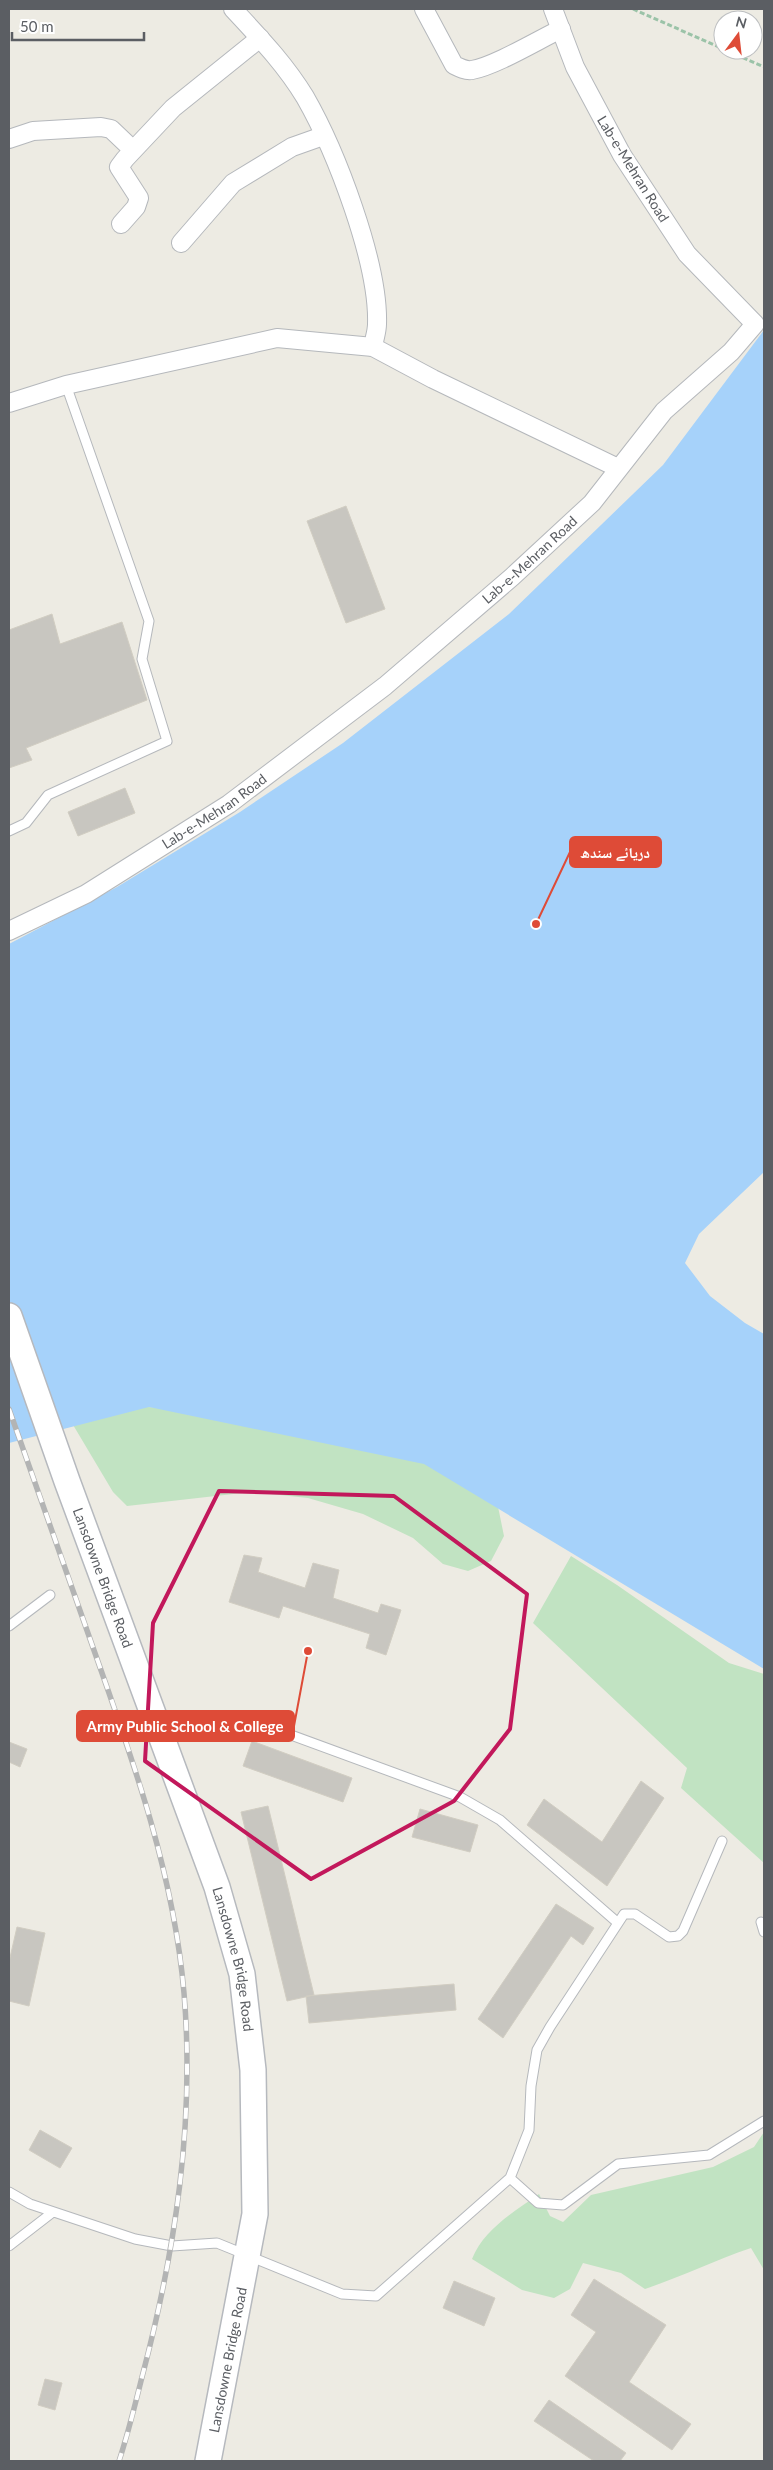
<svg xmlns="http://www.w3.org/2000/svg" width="773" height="2470" font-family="Lato,'Noto Naskh Arabic',sans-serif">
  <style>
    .green { fill: #c1e3c2 }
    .water { fill: #a6d2fa }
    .building { fill: #c8c6c0; stroke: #d1cdc2 }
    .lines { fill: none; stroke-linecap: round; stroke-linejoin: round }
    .service-casing { stroke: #b5b8bc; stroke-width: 11 }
    .minor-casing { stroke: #b5b8bc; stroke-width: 20 }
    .secondary-casing { stroke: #b6b9be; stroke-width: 28 }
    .path { stroke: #9bc3a8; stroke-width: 3; stroke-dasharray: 5 2.5; stroke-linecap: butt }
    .service { stroke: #fff; stroke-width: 9 }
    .minor { stroke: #fff; stroke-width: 18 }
    .secondary { stroke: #fff; stroke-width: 25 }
    .rail-casing { stroke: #b3b4b4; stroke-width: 5.5 }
    .rail { stroke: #fff; stroke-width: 4; stroke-dasharray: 11; stroke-linecap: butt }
    .marked { fill: none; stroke: #c2185b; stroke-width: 4; stroke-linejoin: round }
    .labels { text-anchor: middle; stroke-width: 4.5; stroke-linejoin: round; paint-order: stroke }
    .street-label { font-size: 14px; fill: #5b5e63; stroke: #fff }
    .leader { fill: none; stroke: #de4b37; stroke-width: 2 }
    .callout-dot { fill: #de4b37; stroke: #fff; stroke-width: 2 }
    .callout { fill: #de4b37; stroke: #de4b37; stroke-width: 2 }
    .callout-label { font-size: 15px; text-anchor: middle; font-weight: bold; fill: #fff }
  </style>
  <rect width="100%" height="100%" fill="#edebe3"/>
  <!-- green -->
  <path class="green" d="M60,1403l260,12 175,77 9,44 -13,25 -23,10 -25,-7 -30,-26 -50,-24 -55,-16 -57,-6 -124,14 -14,-14z
    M571,1556l46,29 112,78 35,11v189l-83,-75 6,-20 -154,-145z
    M764,2132v138l-13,-22c-36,12 -70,29 -106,41l-24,-16 -38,-10 -13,26 -16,9 -32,-8 -50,-31c12,-30 42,-47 67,-65l11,22 13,6 28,-27 122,-28 41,-20z"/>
  <!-- water -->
  <path class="water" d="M764,330v842l-65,62 -14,29 25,33 35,27 19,11v335l-340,-205 -275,-57 -140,36v-499l108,-57 123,-75 103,-69 166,-129 154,-149z"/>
  <!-- building -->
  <path class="building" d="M346,506l39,103 -39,14 -39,-102z
    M52,614l8,30 62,-22 25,78 -121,48 6,12 -23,8v-138z
    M125,788l10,25 -57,23 -10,-24z
    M244,1555l18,3 -4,14 47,16 8,-25 26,7 -6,28 45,15 3,-9 20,6 -15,45 -20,-7 4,-14 -87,-28 -4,12 -50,-16z
    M252,1741l100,37 -9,24 -100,-36z
    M9,1742l18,7 -7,18 -11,-5z
    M641,1781l23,17 -57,88 -80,-61 17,-26 58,43z
    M268,1806l46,189 -27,6 -46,-189z
    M420,1809l58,16 -8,27 -58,-15z
    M556,1904l38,24 -11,17 -12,-9 -68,102 -25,-19z
    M17,1927l28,6 -16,73 -20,-5v-39z
    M454,1984l2,26 -147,13 -3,-27z
    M40,2130l32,18 -12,20 -31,-18z
    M594,2279l72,46 -37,57 62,42 -19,26 -107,-74 31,-44 -25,-17z
    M454,2281l41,17 -11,28 -41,-18z
    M45,2379l17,4 -7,27 -17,-5z
    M549,2400l77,53 -6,8h-26l-60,-40z"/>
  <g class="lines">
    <!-- service casing -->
    <g class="service-casing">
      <path id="service" d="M9,831l17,-8 22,-28 119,-54 -25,-82 7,-38 -83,-236
        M9,1626l41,-31
        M250,1720l210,77 40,23 118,103
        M761,1922l3,10
        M510,2178l28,25 25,2 55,-41 91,-9 55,-34
        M9,2192l21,12 105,35 37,7 45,-3 125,51 34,2 134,-118 19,-48 2,-44 6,-36 13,-23 74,-113h11l34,23 9,-1 5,-5 39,-90
        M9,2246l44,-34"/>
    </g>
    <!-- minor casing -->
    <g class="minor-casing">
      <g id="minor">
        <path d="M233,9c26,28 52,55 72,88 31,54 74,166 72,227 0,8 -3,15 -4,23"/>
        <path d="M424,9l30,56c6,3 12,6 18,5 23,-4 66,-30 89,-41"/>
        <path d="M9,139l24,-8 68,-4 10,2 21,20"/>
        <path d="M121,224l15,-17 3,-9 -20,-31 6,-8 48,-51 87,-70"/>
        <path d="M181,243l52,-60 59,-36 31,-11"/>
        <path d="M9,403l57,-18 211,-47 96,9 60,32 185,89"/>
        <path id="s1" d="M9,931l77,-37 143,-90 156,-118 127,-109 80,-74 72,-92 67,-59 24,-28 -68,-70 -65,-99 -47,-88 -22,-58"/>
      </g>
    </g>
    <!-- secondary casing -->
    <g class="secondary-casing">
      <g id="secondary">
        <path id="s2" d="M9,1316l58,165 150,406 25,87 11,96 2,144 -47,247"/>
      </g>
    </g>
    <!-- path -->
    <path class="path" d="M633,9l131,58"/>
    <!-- service -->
    <use href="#service" class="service"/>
    <!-- minor -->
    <use href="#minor" class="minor"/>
    <!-- secondary -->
    <use href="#secondary" class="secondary"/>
    <!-- rail casing -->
    <g class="rail-casing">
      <path id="rail" d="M9,1409c29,82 58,164 87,247 39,110 78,220 88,337 11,130 -9,259 -42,384 -7,28 -14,57 -23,84"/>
    </g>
    <!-- rail -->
    <use href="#rail" class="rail"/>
  </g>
  <!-- marked area -->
  <path class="marked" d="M219,1491l175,5 133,98 -17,135 -56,72 -143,78 -166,-118 8,-138z"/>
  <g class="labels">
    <!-- street labels -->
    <g class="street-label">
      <text transform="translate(633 169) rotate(58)" y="5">Lab-e-Mehran Road</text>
      <text dy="5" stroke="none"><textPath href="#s1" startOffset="642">Lab-e-Mehran Road</textPath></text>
      <text dy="5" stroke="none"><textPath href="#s1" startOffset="238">Lab-e-Mehran Road</textPath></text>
      <text dy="5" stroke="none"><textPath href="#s2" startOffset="278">Lansdowne Bridge Road</textPath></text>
      <text dy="5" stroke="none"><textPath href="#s2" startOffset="682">Lansdowne Bridge Road</textPath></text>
      <text transform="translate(228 2360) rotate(-79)" y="5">Lansdowne Bridge Road</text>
    </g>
  </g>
  <!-- callouts -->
  <path class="leader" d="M536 924L570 852M308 1651L294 1726"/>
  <g class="callout-dot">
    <circle cx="536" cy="924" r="5"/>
    <circle cx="308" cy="1651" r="5"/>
  </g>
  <g class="callout">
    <rect x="570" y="837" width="91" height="30" rx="5"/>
    <rect x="77" y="1711" width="217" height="30" rx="5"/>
  </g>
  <g class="callout-label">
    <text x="615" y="858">دریائے سندھ</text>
    <text x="185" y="1732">Army Public School &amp; College</text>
  </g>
  <!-- border -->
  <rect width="773" height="2470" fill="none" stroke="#5b5e63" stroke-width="20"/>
  <!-- north arrow -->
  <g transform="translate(738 35) rotate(15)"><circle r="24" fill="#ffffff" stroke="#bdbfc1"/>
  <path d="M0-4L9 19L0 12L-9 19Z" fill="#de4b37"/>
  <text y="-8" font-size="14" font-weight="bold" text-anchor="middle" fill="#5b5e63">N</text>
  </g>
  <!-- scale -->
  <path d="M12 32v8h132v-8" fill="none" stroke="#5b5e63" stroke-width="2.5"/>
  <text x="20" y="32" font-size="15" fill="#5b5e63" stroke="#ffffff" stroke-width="4" paint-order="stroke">50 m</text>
</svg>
